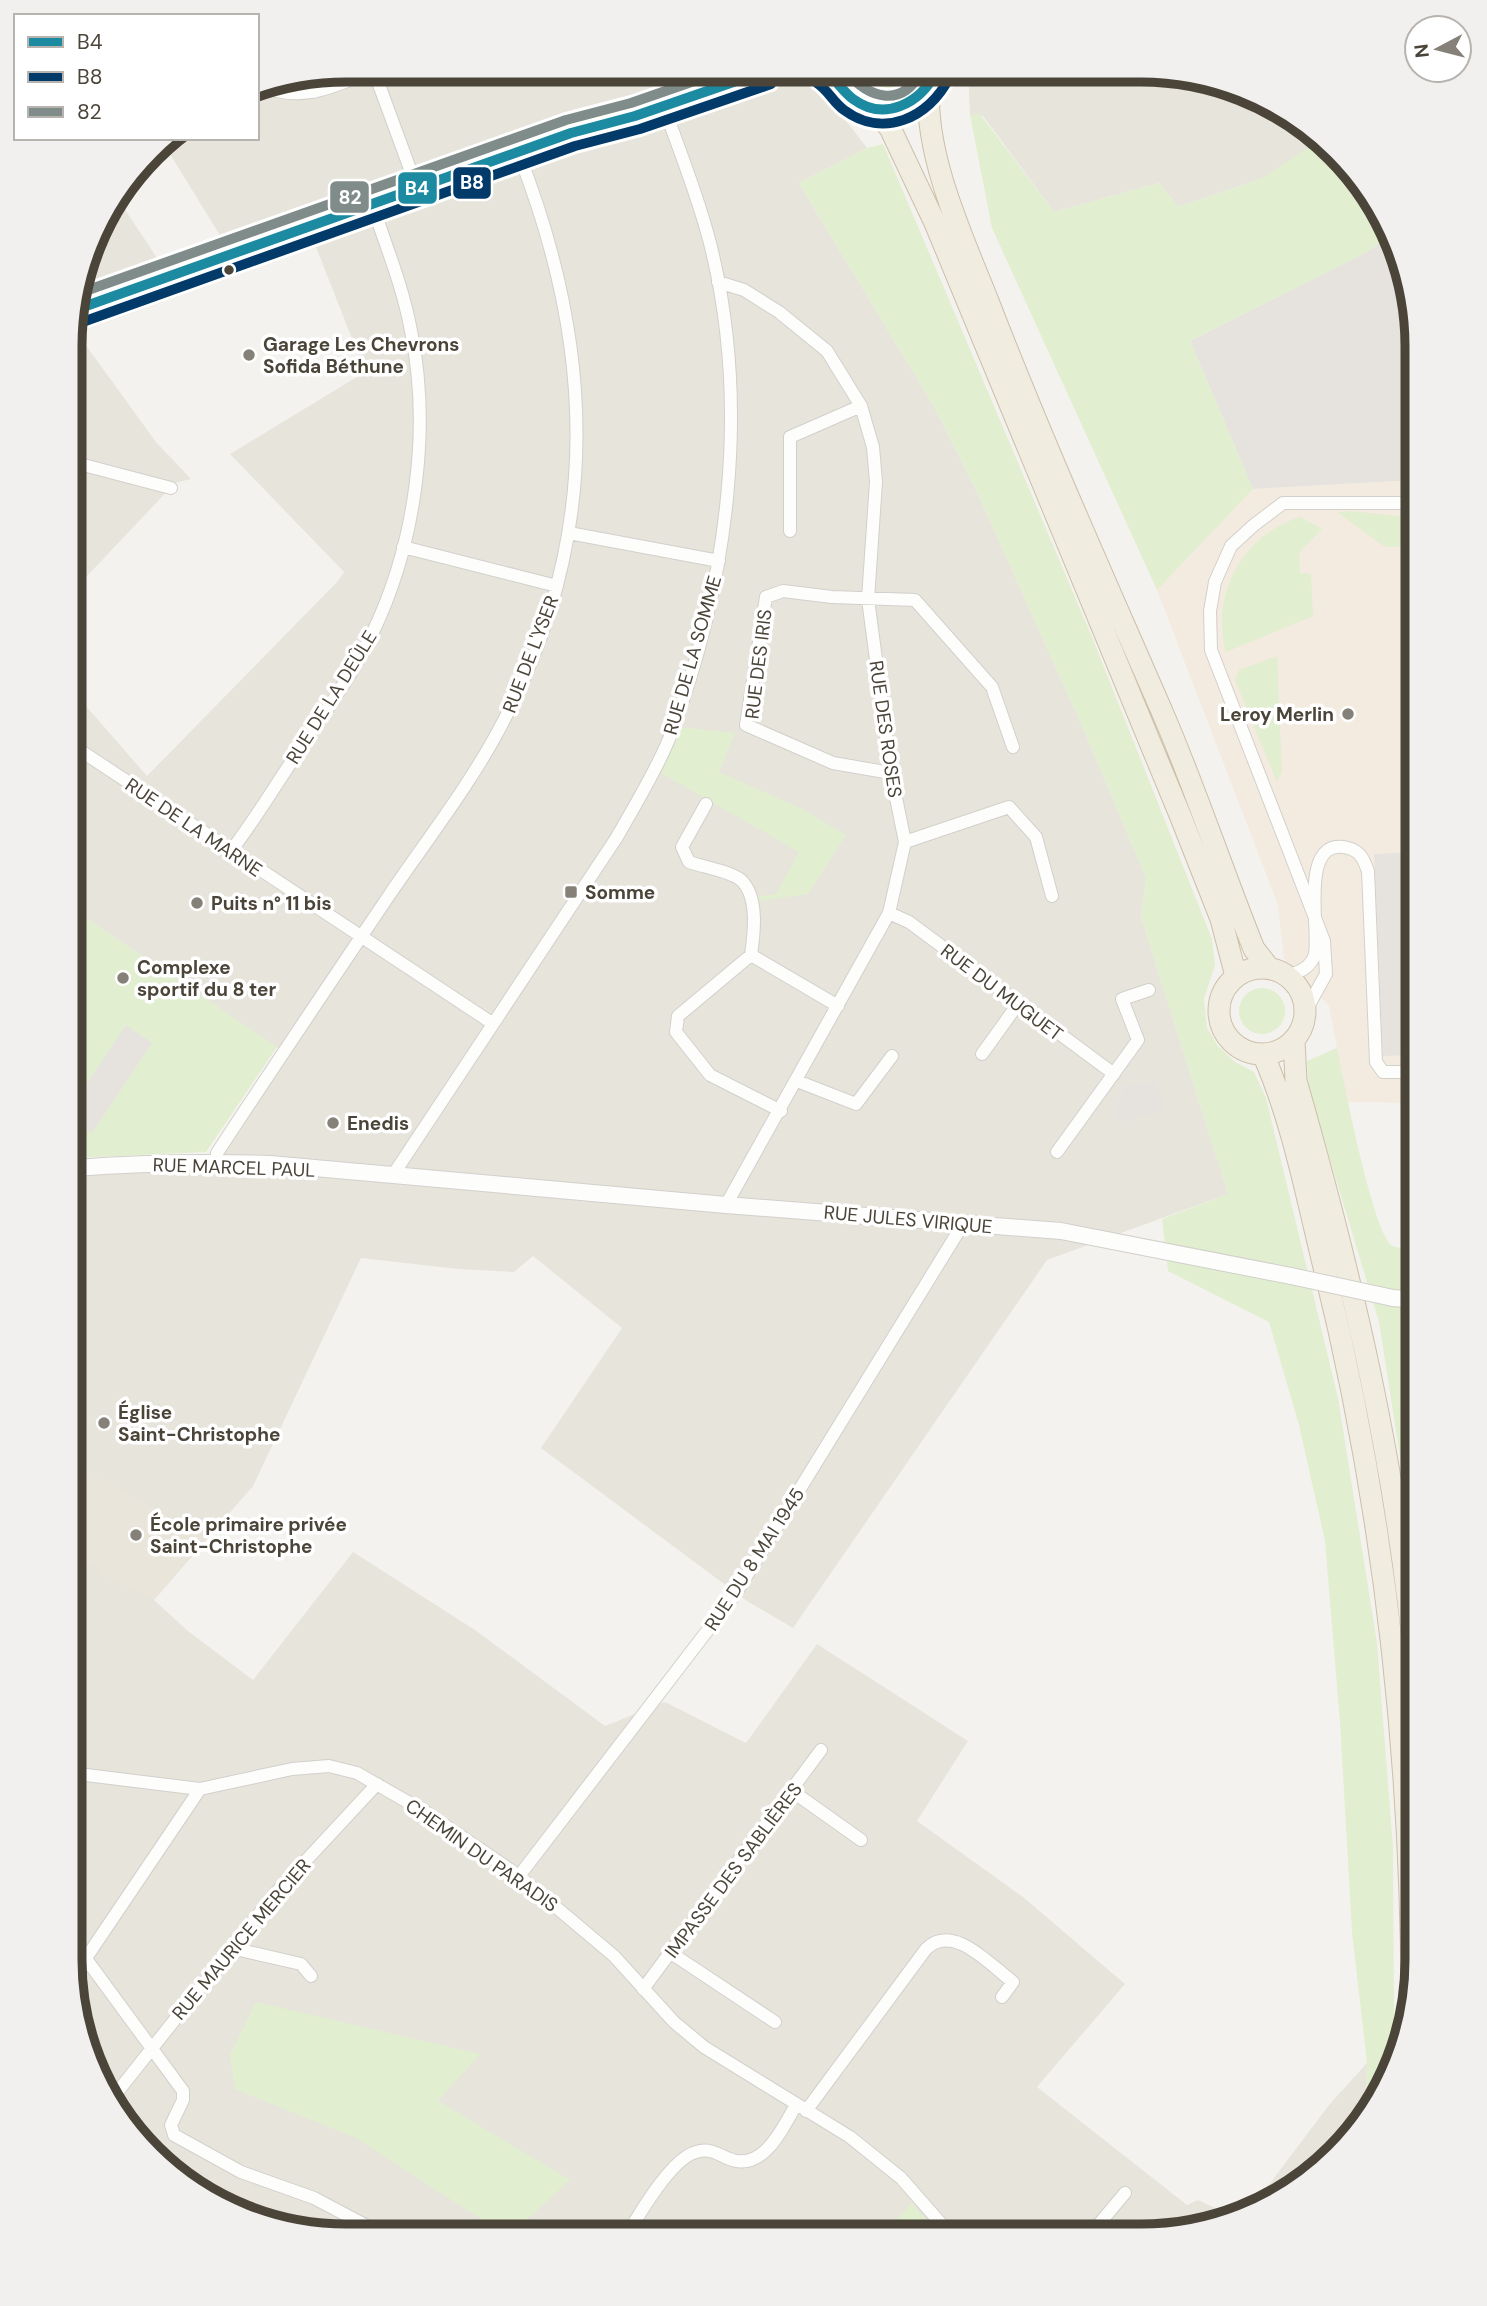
<svg xmlns="http://www.w3.org/2000/svg" width="1487" height="2306" font-family="'DM Sans',sans-serif">
  <style>
    .residential { fill: #e7e4dc }
    .commercial { fill: #f3ebdf }
    .industrial { fill: #e6e2de }
    .education { fill: #eae5da }
    .green { fill: #e1eecf }
    .parking { fill: #e6e3df }
    .lines { fill: none; stroke-linecap: round; stroke-linejoin: round }
    .minor-casing { stroke: #d2d0cb; stroke-width: 14 }
    .tertiary-casing { stroke: #d2d0cb; stroke-width: 18 }
    .secondary-casing { stroke: #d3cfc5; stroke-width: 19 }
    .trunk-casing { stroke: #ccbfa9; stroke-width: 23 }
    .minor { stroke: #fdfdfc; stroke-width: 12 }
    .tertiary { stroke: #fdfdfc; stroke-width: 16 }
    .secondary { stroke: #f7f6f1; stroke-width: 18 }
    .trunk { stroke: #f0ece0; stroke-width: 21 }
    .tertiary-bridge-casing { stroke: #d2d0cb; stroke-width: 18; stroke-linecap: butt }
    .tertiary-bridge { stroke: #fdfdfc; stroke-width: 16 }
    .bus-1-casing { stroke: #fff; stroke-width: 16 }
    .bus-2-casing { stroke: #fff; stroke-width: 16 }
    .bus-3-casing { stroke: #fff; stroke-width: 16 }
    .bus-1 { stroke: #1c8aa1; stroke-width: 10 }
    .bus-2 { stroke: #023a6a; stroke-width: 10 }
    .bus-3 { stroke: #808c89; stroke-width: 10 }
    .bus-dot { fill: #4b4439; stroke: #fff; stroke-width: 2.5 }
    .poi-dot { fill: #868178; stroke: #fff; stroke-width: 2.5 }
    .labels { text-anchor: middle; stroke-width: 7; stroke-linejoin: round; paint-order: stroke }
    .poi-label { font-size: 19px; font-weight: bold; fill: #4b4439; stroke: #fff; text-anchor: start }
    .street-label { font-size: 19px; fill: #4b4439; stroke: #fff }
    .rim { fill: none; stroke: #4b4439; stroke-width: 9 }
    .line-badge { stroke: #fff; stroke-width: 2.5 }
    .badge-label { font-size: 19px; text-anchor: middle; font-weight: bold; fill: #fff }
  </style>
  <rect width="100%" height="100%" fill="#f4f2ee"/>
  <!-- residential -->
  <path class="residential" d="M347,70l428,1 2,11 22,-1 21,7 18,22 29,38 -68,35 137,227 42,84 108,241 60,143 -5,39 87,277 -181,66 -254,368 -46,-27 -206,-153 81,-120 -89,-72 -19,16 -56,-3 -97,-11 -108,228 -99,114 34,31 65,49 100,-128 122,78 130,96 60,-24 81,41 71,-99 151,97 -51,80 106,76 102,87 -88,103 150,118 11,-5 36,17 -93,19 -830,-2 -70,-19 -62,-36 -52,-51 -36,-62 -21,-107 1,-792 145,-5 68,-110 -213,-144 1,-218 75,86 190,-194 7,-10 -114,-118 135,-82 -49,-125 -239,86 79,109 35,37 -16,4 -103,109v-281l27,-87 19,-25 41,62 62,-24 -59,-96 3,-3h92v-50z
    M968,72h209l69,19 62,36 14,14 -61,38 -83,28 -19,-24 -105,29 -71,-96 -13,-1z
    M1367,2063l-2,56 -5,8 -51,52 -63,36 83,-110z"/>
  <!-- commercial -->
  <path class="commercial" d="M1417,480v623l-70,-1 -18,-96 -45,-47 -6,-54 -121,-315 96,-101z"/>
  <!-- industrial -->
  <path class="industrial" d="M1392,235l25,112v133l-164,9 -63,-148 175,-88z"/>
  <!-- education -->
  <path class="education" d="M84,1468l121,71 -49,59 -59,-25 3,-6 -29,-12v-63z"/>
  <!-- green -->
  <path class="green" d="M845,71l77,1c-17,36 -59,31 -77,-1z
    M980,114l74,98 105,-29 19,24 83,-28 60,-40 39,39 32,57 -27,18 -175,88 63,148 -96,101 -165,-362 -22,-113z
    M883,144l211,498 118,297 3,26 -11,34 3,29 11,18 17,16 19,10 12,26 72,300 39,245 16,204 1,172 -1,52 -28,48 2,-56 -15,-131 -12,-210 -15,-181 -26,-116 -30,-103 -101,-51 -6,-52 66,-25 -87,-277 5,-39 -60,-143 -108,-241 -42,-84 -137,-227 68,-35z
    M1350,511l67,7v28l-32,1 -48,-35z
    M1300,517l22,12 -23,24 1,20 11,1 2,42 -87,36c-16,-58 17,-117 74,-135z
    M1277,656l5,116 -5,10 -42,-102 4,-10z
    M678,727l57,6 -16,39 83,37 44,26 -38,59 -48,7 -1,-5 17,-2 23,-42 -138,-79z
    M71,908l206,139 -71,105 -135,6z
    M1239 1011a23 23 0 1 1 46 0a23 23 0 1 1-46 0Z
    M1337,1048c7,35 34,174 53,196 6,6 19,3 27,3v318l-38,-243 -70,-233 -2,-28z
    M256,2002l224,52 -42,47 132,79 -59,54h-7l-148,-96 -121,-49 -5,-34z
    M912,2203l26,32h-52l-4,-5 -7,5 9,-15 5,7z"/>
  <!-- parking -->
  <path class="parking" d="M1417,852v203l-34,1 -9,-202z
    M126,1025l26,18 -60,90 -21,-14v-12z
    M1157,1081l7,29 -46,13 -5,-24 10,-1 -2,-10z"/>
  <g class="lines">
    <!-- minor casing -->
    <g class="minor-casing">
      <path id="minor" d="M374,71l43,117
        M263,87c45,16 71,-2 113,-17
        M718,282l26,8 35,22 48,39 34,55 12,41 3,35 -8,117 23,174 14,69 -16,71 -163,292
        M72,462l99,26
        M790,531v-94l71,-31
        M569,533l150,28
        M403,547l154,39
        M72,745l420,278
        M891,773l-58,-10 -87,-38 20,-128 17,-6 49,6 83,3 77,87 21,60
        M706,804l-24,43 7,15c14,5 41,9 52,18 18,17 13,54 10,75l87,51
        M905,842l104,-35 27,30 16,59
        M231,851c23,-30 42,-62 63,-93 27,-41 58,-81 79,-126 43,-90 58,-203 38,-301 -8,-44 -25,-85 -39,-127
        M889,913l20,9 205,152
        M751,955l-73,61 -2,16 34,43 71,36
        M1287,975c12,-2 24,-8 28,-21 5,-24 -17,-119 33,-106 13,3 16,13 20,23l8,191 7,10h34
        M1305,1012l21,-38 -2,-33 -113,-291 -1,-39 5,-29 16,-36 23,-21 29,-22h119l15,-4
        M982,1054l36,-50
        M797,1081l59,23 36,-48
        M1057,1152l81,-112 -16,-41 27,-9
        M216,1162l1,-9c57,-87 115,-173 173,-259 39,-57 82,-112 113,-172 100,-188 91,-377 15,-570
        M393,1175l224,-338c18,-32 38,-64 52,-98 60,-156 82,-333 41,-496 -12,-47 -30,-91 -46,-136
        M70,1773l130,16 92,-20 37,-3 28,7 70,40 92,63 95,80 60,66 30,25 146,90 51,41 50,57
        M792,1791l69,49
        M519,1876l215,-280 229,-372
        M70,1937l113,154v9l-12,25 3,10 67,37 73,26 68,36
        M231,1948l70,16 10,12
        M671,1953l104,69
        M86,1958l114,-169
        M643,1989l178,-239
        M100,2081l16,13
        M111,2100l162,-204 104,-112
        M806,2111l120,-162c27,-27 64,16 87,33l-11,15
        M627,2235c12,-21 45,-77 69,-83 12,-4 21,1 31,6 35,16 54,-27 69,-53
        M1089,2236l36,-43"/>
    </g>
    <!-- tertiary casing -->
    <g class="tertiary-casing">
      <path id="tertiary" d="M71,1176l4,-8c65,-5 130,-6 195,-4l456,41 335,26 230,45
        M1393,1298l24,2"/>
    </g>
    <!-- secondary casing -->
    <g class="secondary-casing">
      <path id="secondary" d="M685,87l46,-16
        M72,311l499,-178 64,-17 131,-45"/>
    </g>
    <!-- trunk casing -->
    <g class="trunk-casing">
      <path id="trunk" d="M834,71c16,52 85,49 102,1
        M929,87c-5,68 34,151 59,214 54,140 116,277 176,415 33,77 59,156 90,233l15,19
        M873,109l17,19 45,95 245,592 41,104 15,57
        M1219 1011a43 43 0 1 1 86 0a43 43 0 1 1-86 0Z
        M1294,1040l2,41c56,195 103,394 120,597
        M1263,1054c29,66 43,139 60,209 60,240 88,486 89,734"/>
    </g>
    <!-- minor -->
    <use href="#minor" class="minor"/>
    <!-- tertiary -->
    <use href="#tertiary" class="tertiary"/>
    <!-- secondary -->
    <use href="#secondary" class="secondary"/>
    <!-- trunk -->
    <use href="#trunk" class="trunk"/>
    <!-- tertiary-bridge casing -->
    <g class="tertiary-bridge-casing">
      <path id="tertiary-bridge" d="M1291,1276l102,22"/>
    </g>
    <!-- tertiary-bridge -->
    <use href="#tertiary-bridge" class="tertiary-bridge"/>
    <!-- bus-1 casing -->
    <g class="bus-1-casing">
      <path id="bus-1" d="M825,71c11,8 17,20 28,28 31,23 67,5 83,-27
        M72,311l499,-178 64,-17 130,-45"/>
    </g>
    <!-- bus-2 casing -->
    <g class="bus-2-casing">
      <path id="bus-2" d="M817,83c11,7 16,19 27,27 39,29 85,8 105,-32
        M77,324l498,-178 65,-17 131,-45"/>
    </g>
    <!-- bus-3 casing -->
    <g class="bus-3-casing">
      <path id="bus-3" d="M846,71c22,27 55,38 75,1
        M77,294l489,-174 65,-17 92,-32"/>
    </g>
    <!-- bus-1 -->
    <use href="#bus-1" class="bus-1"/>
    <!-- bus-2 -->
    <use href="#bus-2" class="bus-2"/>
    <!-- bus-3 -->
    <use href="#bus-3" class="bus-3"/>
  </g>
  <!-- markers -->
  <circle class="bus-dot" cx="229" cy="270" r="6"/>
  <g class="poi-dot">
    <circle cx="249" cy="355" r="7"/>
    <circle cx="1348" cy="714" r="7"/>
    <rect x="564" y="885" width="14" height="14" rx="3.5"/>
    <circle cx="197" cy="903" r="7"/>
    <circle cx="123" cy="978" r="7"/>
    <circle cx="333" cy="1123" r="7"/>
    <circle cx="104" cy="1423" r="7"/>
    <circle cx="136" cy="1535" r="7"/>
  </g>
  <g class="labels">
    <!-- poi labels -->
    <g class="poi-label">
      <text x="263" y="351">Garage Les Chevrons<tspan x="263" dy="22">Sofida Béthune</tspan></text>
      <text x="1334" y="721" text-anchor="end">Leroy Merlin</text>
      <text x="585" y="899">Somme</text>
      <text x="211" y="910">Puits n° 11 bis</text>
      <text x="137" y="974">Complexe<tspan x="137" dy="22">sportif du 8 ter</tspan></text>
      <text x="347" y="1130">Enedis</text>
      <text x="118" y="1419">Église<tspan x="118" dy="22">Saint-Christophe</tspan></text>
      <text x="150" y="1531">École primaire privée<tspan x="150" dy="22">Saint-Christophe</tspan></text>
    </g>
    <!-- street labels -->
    <g class="street-label">
      <text transform="translate(530 654) rotate(-69)" y="7">RUE DE L'YSER</text>
      <text transform="translate(692 655) rotate(-74)" y="7">RUE DE LA SOMME</text>
      <text transform="translate(758 664) rotate(-83)" y="7">RUE DES IRIS</text>
      <text transform="translate(331 697) rotate(-58)" y="7">RUE DE LA DEÛLE</text>
      <text transform="translate(886 729) rotate(82)" y="7">RUE DES ROSES</text>
      <text transform="translate(194 827) rotate(34)" y="7">RUE DE LA MARNE</text>
      <text transform="translate(1002 992) rotate(37)" y="7">RUE DU MUGUET</text>
      <text transform="translate(234 1167) rotate(2)" y="7">RUE MARCEL PAUL</text>
      <text transform="translate(908 1219) rotate(5)" y="7">RUE JULES VIRIQUE</text>
      <text transform="translate(754 1559) rotate(-57)" y="7">RUE DU 8 MAI 1945</text>
      <text transform="translate(482 1855) rotate(35)" y="7">CHEMIN DU PARADIS</text>
      <text transform="translate(733 1870) rotate(-53)" y="7">IMPASSE DES SABLIÈRES</text>
      <text transform="translate(241 1939) rotate(-50)" y="7">RUE MAURICE MERCIER</text>
    </g>
  </g>
  <!-- crop -->
  <path d="M0 0H1487V2306H0ZM346 82H1141A264 264 0 0 1 1405 346V1960A264 264 0 0 1 1141 2224H346A264 264 0 0 1 82 1960V346A264 264 0 0 1 346 82Z" fill="#f1f0ef" fill-rule="evenodd"/>
  <path class="rim" d="M346 82H1141A264 264 0 0 1 1405 346V1960A264 264 0 0 1 1141 2224H346A264 264 0 0 1 82 1960V346A264 264 0 0 1 346 82Z"/>
  <g class="line-badge">
    <rect x="452" y="166" width="40" height="34" rx="7" fill="#023a6a"/>
    <rect x="397" y="171" width="41" height="34" rx="7" fill="#1c8aa1"/>
    <rect x="329" y="180" width="41" height="34" rx="7" fill="#808c89"/>
  </g>
  <g class="badge-label">
    <text x="472" y="189">B8</text>
    <text x="417" y="195">B4</text>
    <text x="350" y="204">82</text>
  </g>
  <!-- legend -->
  <rect x="14" y="14" width="245" height="126" fill="#ffffff" stroke="#b7b4b0" stroke-width="2"/>
  <rect x="28" y="37" width="35" height="10" fill="#1c8aa1" stroke="#b7b4b0" stroke-width="2"/>
  <text x="77" y="49" font-size="21" fill="#4b4439">B4</text>
  <rect x="28" y="72" width="35" height="10" fill="#023a6a" stroke="#b7b4b0" stroke-width="2"/>
  <text x="77" y="84" font-size="21" fill="#4b4439">B8</text>
  <rect x="28" y="107" width="35" height="10" fill="#808c89" stroke="#b7b4b0" stroke-width="2"/>
  <text x="77" y="119" font-size="21" fill="#4b4439">82</text>
  <!-- north arrow -->
  <g transform="translate(1438 49) rotate(263)"><circle r="33" fill="#ffffff" stroke="#b7b4b0" stroke-width="2"/>
  <path d="M0-5L12 26L0 18L-12 26Z" fill="#868178"/>
  <text y="-10" font-size="19" font-weight="bold" text-anchor="middle" fill="#4b4439">N</text>
  </g>
</svg>
